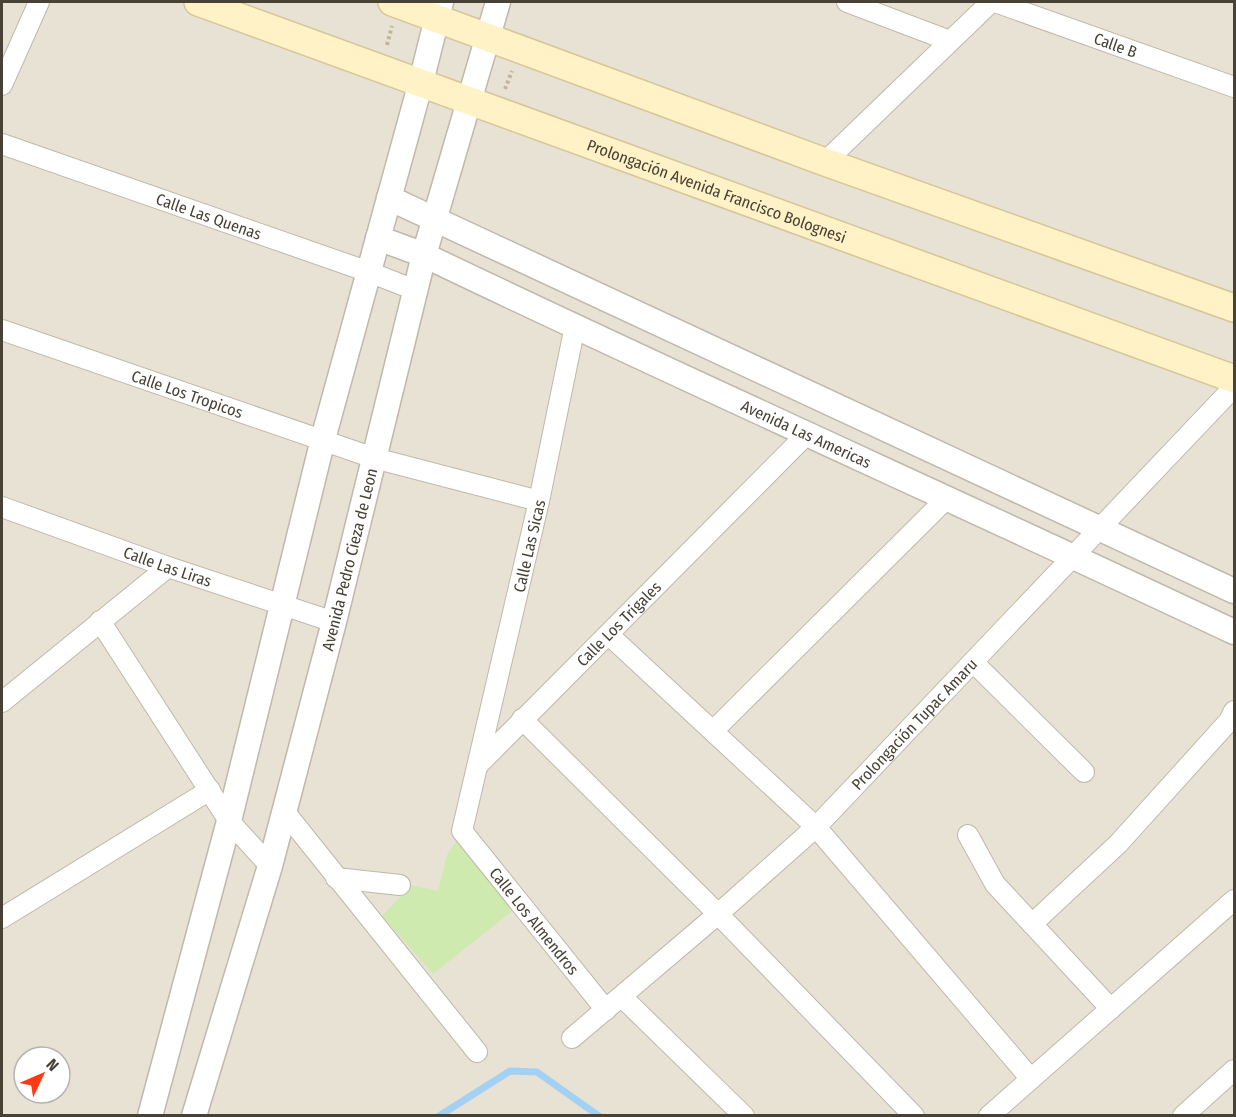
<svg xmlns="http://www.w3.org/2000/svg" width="1236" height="1117" font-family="'Fira Sans Condensed',sans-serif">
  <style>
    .residential { fill: #e8e2d5; fill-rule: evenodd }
    .green { fill: #ceeaaf }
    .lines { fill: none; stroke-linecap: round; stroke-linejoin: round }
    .stream { stroke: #a2d1f3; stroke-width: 7 }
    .minor-casing { stroke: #c0b8a9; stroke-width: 22 }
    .tertiary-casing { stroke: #c0b8a9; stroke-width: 27 }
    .secondary-casing { stroke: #d6c596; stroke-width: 30 }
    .path { stroke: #c2b49a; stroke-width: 4; stroke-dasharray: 3 3; stroke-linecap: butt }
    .minor { stroke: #fff; stroke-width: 20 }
    .tertiary { stroke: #fff; stroke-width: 24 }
    .secondary { stroke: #fff2c6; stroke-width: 27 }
    .labels { text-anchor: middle; stroke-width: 4.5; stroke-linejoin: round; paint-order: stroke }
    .street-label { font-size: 16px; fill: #484136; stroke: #fff }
  </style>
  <rect width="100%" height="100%" fill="#f4f0e7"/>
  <!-- residential -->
  <path class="residential" d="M2,2h1232v1113l-1232,1zM24,1057h36v36h-36z"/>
  <!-- green -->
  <path class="green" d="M459,837l57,71 -83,66 -51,-58 29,-31 27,6 9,-36z"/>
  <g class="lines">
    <!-- stream -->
    <path class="stream" d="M439,1116l71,-45 27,1 62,44"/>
    <!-- minor casing -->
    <g class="minor-casing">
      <g id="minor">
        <path d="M847,2l103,39"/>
        <path id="s1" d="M995,2l239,85"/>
        <path d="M2,85l37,-83"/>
        <path id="s2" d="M2,144l367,128 46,18"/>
        <path d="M825,162l166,-160"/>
        <path id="s3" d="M575,326l-36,175 -77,330 144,179"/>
        <path id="s4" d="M2,330l372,128 165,43"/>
        <path id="s5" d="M2,507l166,60 166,55"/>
        <path d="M100,621l129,200 41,45"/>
        <path d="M609,635l207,192 215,252"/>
        <path d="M973,662l111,110"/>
        <path d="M2,702l166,-135"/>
        <path d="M522,719l196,195 196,202"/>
        <path d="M713,731l233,-232"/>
        <path id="s6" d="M479,764l328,-330"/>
        <path d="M284,811l193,241"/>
        <path d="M968,835l27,49 116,125"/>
        <path d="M336,878l64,7"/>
        <path d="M2,918l208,-128"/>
        <path d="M1032,924l86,-80 111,-123 5,-10"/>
        <path d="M622,997l122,119"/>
        <path id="s7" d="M572,1038l146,-124 98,-87 418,-440"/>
        <path d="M989,1116l245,-216"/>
        <path d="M1183,1116l51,-46"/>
      </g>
    </g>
    <!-- tertiary casing -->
    <g class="tertiary-casing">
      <g id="tertiary">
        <path d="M389,198l845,393"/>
        <path id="s8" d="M378,238l46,17c269,129 541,250 810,377"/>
        <path d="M150,1116l79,-295 94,-382 98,-357 20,-80"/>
        <path id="s9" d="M194,1116l76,-250 64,-244 90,-367 74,-253"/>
      </g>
    </g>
    <!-- secondary casing -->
    <g class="secondary-casing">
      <g id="secondary">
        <path id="s10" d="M198,2l1036,377"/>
        <path d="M392,2l433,160 409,146"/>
      </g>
    </g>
    <!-- path -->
    <path class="path" d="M387,45l5,-19
      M505,89l7,-18"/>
    <!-- minor -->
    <use href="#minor" class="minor"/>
    <!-- tertiary -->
    <use href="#tertiary" class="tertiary"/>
    <!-- secondary -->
    <use href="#secondary" class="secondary"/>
  </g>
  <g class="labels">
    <!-- street labels -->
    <g class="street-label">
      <text dy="6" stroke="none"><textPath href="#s1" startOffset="128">Calle B</textPath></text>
      <text dy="6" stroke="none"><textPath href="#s10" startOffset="552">Prolongación Avenida Francisco Bolognesi</textPath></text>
      <text dy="6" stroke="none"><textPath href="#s2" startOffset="219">Calle Las Quenas</textPath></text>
      <text dy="6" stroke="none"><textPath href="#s4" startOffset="196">Calle Los Tropicos</textPath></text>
      <text dy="6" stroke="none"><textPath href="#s8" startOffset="471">Avenida Las Americas</textPath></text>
      <text transform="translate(529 546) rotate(-77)" y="6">Calle Las Sicas</text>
      <text dy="6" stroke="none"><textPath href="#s9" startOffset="578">Avenida Pedro Cieza de Leon</textPath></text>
      <text dy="6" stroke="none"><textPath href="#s5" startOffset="176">Calle Las Liras</textPath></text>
      <text dy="6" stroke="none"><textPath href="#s6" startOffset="198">Calle Los Trigales</textPath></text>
      <text dy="6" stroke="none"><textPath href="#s7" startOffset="465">Prolongación Tupac Amaru</textPath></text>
      <text dy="6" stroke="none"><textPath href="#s3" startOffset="633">Calle Los Almendros</textPath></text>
    </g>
  </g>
  <!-- border -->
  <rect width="1236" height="1117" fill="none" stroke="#484136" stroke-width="6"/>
  <!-- north arrow -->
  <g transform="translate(42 1075) rotate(46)"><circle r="28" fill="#ffffff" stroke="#b6b3af" stroke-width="1.5"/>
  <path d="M0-4.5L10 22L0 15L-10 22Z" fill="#ff3913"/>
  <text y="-9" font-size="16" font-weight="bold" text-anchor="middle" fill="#484136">N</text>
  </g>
</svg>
